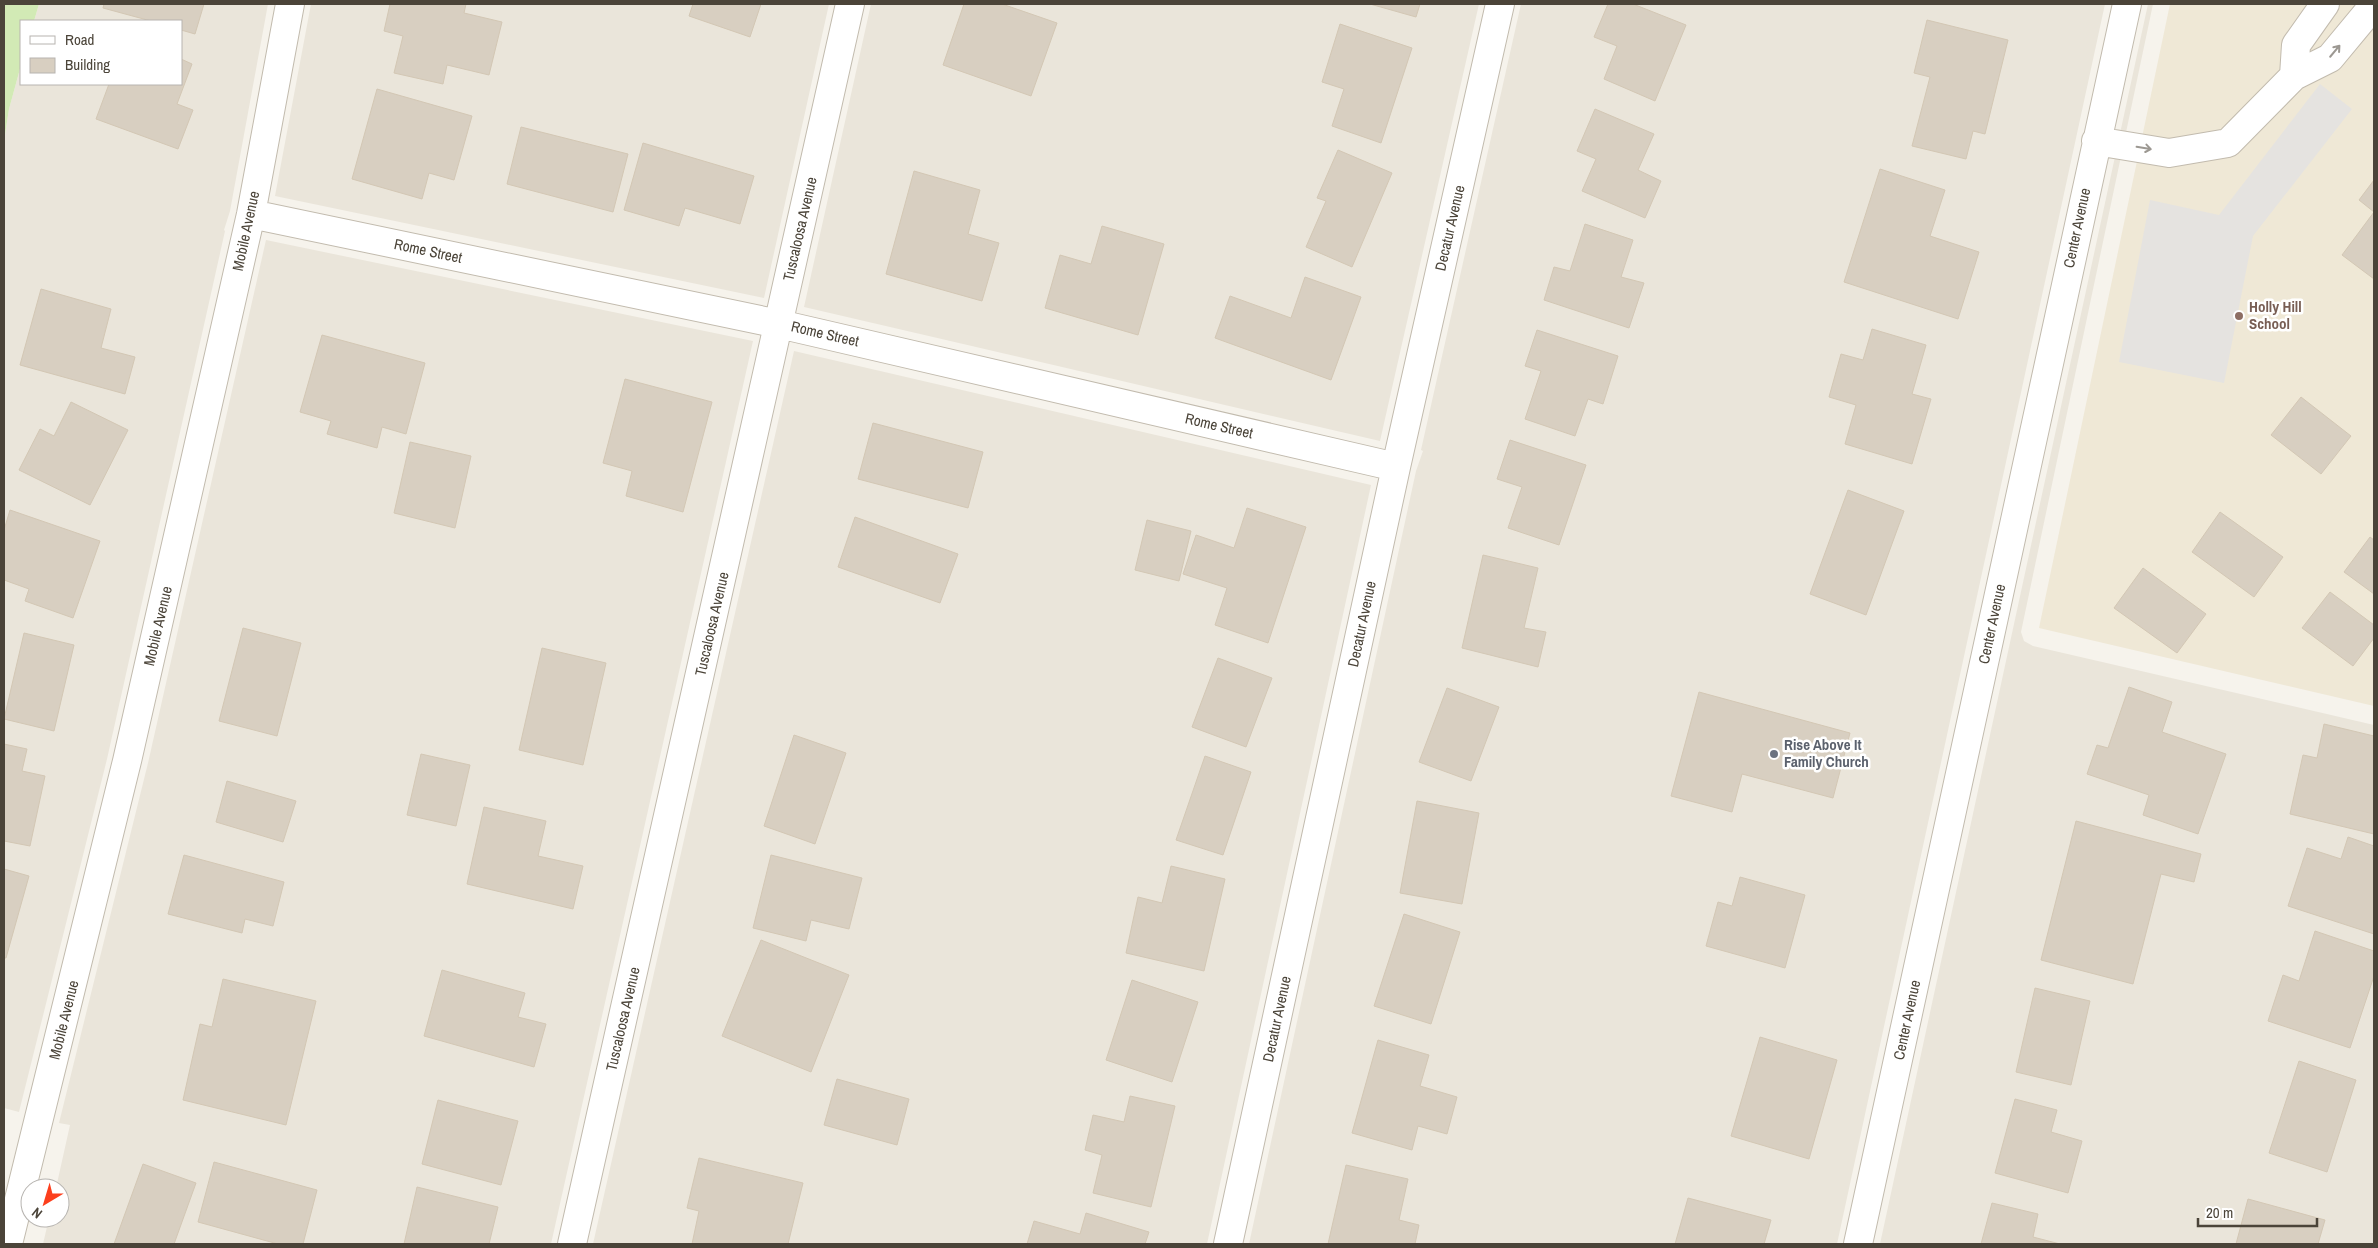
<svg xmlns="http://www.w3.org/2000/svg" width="2378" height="1248" font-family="'Archivo Narrow',sans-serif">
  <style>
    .residential { fill: #eae5da }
    .education { fill: #efe8d6 }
    .green { fill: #d2eab5 }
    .parking { fill: #e5e3e0 }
    .building { fill: #d8cfc1; stroke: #d3c7b4 }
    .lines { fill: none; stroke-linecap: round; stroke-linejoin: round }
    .minor-casing { stroke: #c2bbae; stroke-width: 30 }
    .minor { stroke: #fff; stroke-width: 28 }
    .oneway { stroke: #9c9892 }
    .education-dot { fill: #8d6e63; stroke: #fff; stroke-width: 2 }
    .worship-dot { fill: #6b7280; stroke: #fff; stroke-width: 2 }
    .labels { text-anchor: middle; stroke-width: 5; stroke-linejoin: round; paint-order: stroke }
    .street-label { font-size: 15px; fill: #4b4439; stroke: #fff }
    .education-label { font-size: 15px; font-weight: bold; fill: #785e54; stroke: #fff; text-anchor: start }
    .worship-label { font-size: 15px; font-weight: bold; fill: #5b616d; stroke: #fff; text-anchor: start }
  </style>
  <rect width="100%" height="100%" fill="#f6f3ec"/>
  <!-- residential -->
  <path class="residential" d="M39,4h229l-38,207 -6,19 1,1 -118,528 -88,353 -15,-4v-967l5,-32 12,-44v19h160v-63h-147z
    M311,4h518l-65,294 -489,-102z
    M871,4h608l-99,437 -576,-134z
    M1521,4h584l-268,1240h-588l167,-773 7,-20 -2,-1z
    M2148,4h5l-132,628 3,9 9,5 341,79v519h-494z
    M266,240l487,101 -202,903h-508l6,-26h11v-30h-4l14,-63 -11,-2 89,-360z
    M794,351l577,134 -164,759h-614z"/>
  <!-- education -->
  <path class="education" d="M2170,4h204v702l-335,-78z"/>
  <!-- green -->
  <path class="green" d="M4,4h35l-5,17h-13v44l-12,44 -5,32z"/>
  <!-- parking -->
  <path class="parking" d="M2320,84l32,25 -99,127 -29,147 -105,-21 31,-162 69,15z"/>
  <!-- building -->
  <path class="building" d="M104,4h100l-9,30 -14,-4v-9h-30l-48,-13z
    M390,4h76l-2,9 38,9 -13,53 -42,-10 -4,19 -49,-11 9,-37 -19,-5z
    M693,4h68l-11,33 -61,-21z
    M964,4h38l55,19 -26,73 -88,-31z
    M1370,4h50l-4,13z
    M1608,4h25l53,21 -31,76 -51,-22 13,-33 -23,-9z
    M1927,20l81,20 -23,94 -12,-3 -7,28 -54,-13 18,-69 -16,-4z
    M1340,24l72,24 -31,95 -49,-17 12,-37 -22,-7z
    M181,59l11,5 -15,40 16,6 -15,39 -82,-30 13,-35h72z
    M377,89l95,27 -18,64 -25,-7 -7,26 -70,-20z
    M1595,109l59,25 -16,36 23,11 -16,37 -63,-27 14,-32 -19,-8z
    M521,127l107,27 -15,58 -106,-28z
    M643,143l111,33 -14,48 -55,-16 -6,18 -55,-16z
    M1338,150l54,23 -40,94 -46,-20 20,-46 -9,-3z
    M1880,169l65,21 -15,46 49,16 -21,67 -114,-37z
    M914,171l66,19 -12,44 31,9 -17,58 -96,-27z
    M2374,180v32l-15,-12z
    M2374,212v67l-32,-24z
    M1585,224l48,16 -12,37 23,6 -15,45 -85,-28 10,-33 16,4z
    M1102,226l62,18 -26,91 -93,-27 15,-53 31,9z
    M1305,277l56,20 -30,83 -116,-42 15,-42 61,22z
    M41,289l70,20 -10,39 34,9 -10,37 -105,-29z
    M1872,329l54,16 -14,49 19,5 -19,65 -67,-20 11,-39 -27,-8 12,-43 22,6z
    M1537,330l81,26 -15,48 -15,-5 -13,37 -50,-17 16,-48 -16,-5z
    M322,335l103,28 -19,71 -24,-7 -5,21 -50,-14 4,-13 -31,-9z
    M625,379l87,23 -29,110 -57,-16 6,-25 -29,-8z
    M2301,397l50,39 -30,38 -50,-39z
    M71,402l57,28 -38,75 -71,-35 21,-41 14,7z
    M873,423l110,29 -15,56 -110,-29z
    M1510,440l76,25 -27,80 -51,-17 14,-41 -25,-8z
    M410,442l61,14 -16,72 -61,-15z
    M1848,490l56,21 -38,104 -56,-21z
    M1247,508l59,19 -38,116 -53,-18 12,-37 -44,-14 13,-39 38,13z
    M10,510l90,31 -27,77 -48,-17 4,-12 -25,-9v-50z
    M2220,512l63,45 -29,40 -62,-45z
    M855,517l103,37 -18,49 -102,-36z
    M1147,520l44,11 -12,50 -44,-11z
    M2370,537l4,3v54l-30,-22z
    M1483,555l55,13 -14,60 22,4 -8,35 -76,-19z
    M2143,568l63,46 -29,39 -63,-45z
    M2330,592l44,33v13l-21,28 -51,-38z
    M243,628l58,15 -24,93 -58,-15z
    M24,633l50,12 -20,86 -50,-12z
    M542,648l64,15 -23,102 -64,-15z
    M1218,658l54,20 -26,69 -54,-20z
    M2129,687l43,15 -10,30 64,22 -28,80 -55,-19 6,-20 -62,-21 10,-29 11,3z
    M1447,688l52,19 -28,74 -52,-19z
    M1699,692l151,41 -17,65 -91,-24 -10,38 -61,-16z
    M2324,724l50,12v98l-84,-20 13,-59 14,3z
    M794,735l52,18 -31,91 -51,-18z
    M4,744l23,5 -5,22 23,5 -15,70 -26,-5z
    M421,754l49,11 -14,61 -49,-11z
    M1205,756l46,16 -28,83 -47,-15z
    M227,781l69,20 -13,41 -67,-20z
    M1417,801l62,12 -17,91 -62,-11z
    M484,807l62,14 -8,35 45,10 -10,43 -106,-25z
    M2076,821l125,33 -7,28 -33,-8 -28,110 -92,-24z
    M2348,837l26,9v88l-86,-28 19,-58 34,11z
    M184,855l100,27 -11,44 -28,-7 -3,14 -74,-19z
    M771,855l91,23 -13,51 -38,-9 -5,21 -53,-13z
    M1171,866l54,13 -21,92 -78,-18 12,-56 24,6z
    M4,869l25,7 -23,82h-2z
    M1740,877l65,18 -20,73 -79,-22 12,-44 14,4z
    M1404,914l56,18 -29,92 -57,-18z
    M2315,931l59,20v25l-24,72 -82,-27 15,-46 16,6z
    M761,940l88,35 -38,97 -89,-36z
    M442,970l83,23 -7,24 28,7 -12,43 -110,-31z
    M223,979l93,22 -30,124 -103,-25 17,-76 12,3z
    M1132,980l66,22 -26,80 -66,-22z
    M2035,988l55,13 -19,84 -55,-13z
    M1760,1037l77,23 -28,99 -78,-23z
    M1378,1040l51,15 -9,31 37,11 -10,37 -29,-8 -6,24 -60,-17z
    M2299,1061l57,19 -29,92 -58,-19z
    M837,1079l72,20 -12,46 -73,-20z
    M1130,1096l45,10 -24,101 -58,-14 9,-38 -17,-5 8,-35 31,7z
    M2015,1099l42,11 -6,22 31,9 -14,52 -73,-20z
    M438,1100l80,21 -17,64 -79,-21z
    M699,1158l104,25 -15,61h-96l7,-33 -12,-3z
    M214,1162l103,28 -14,54h-25l-80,-22z
    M143,1164l53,19 -22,61h-60z
    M1346,1165l62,14 -9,41 20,5 -4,19h-87z
    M417,1187l81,20 -9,37h-85z
    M1688,1198l83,22 -7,24h-89z
    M2248,1199l77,21 -7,24h-82z
    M1992,1203l46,11 -5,23 27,7h-79z
    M1086,1213l63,19 -4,12h-118l7,-23 46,13z"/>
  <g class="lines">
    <!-- minor casing -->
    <g class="minor-casing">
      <path id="minor" d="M2294,76l2,-31 29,-41
        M2096,141l73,12 59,-10 66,-67 36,-18 44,-53
        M251,214l528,110 617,143
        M8,1244l119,-483 124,-547 39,-210
        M572,1244l278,-1240
        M1228,1244l168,-777 104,-463
        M1858,1244l269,-1240"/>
    </g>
    <!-- minor -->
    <use href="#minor" class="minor"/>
  </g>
  <!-- one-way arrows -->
  <defs><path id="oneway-shaft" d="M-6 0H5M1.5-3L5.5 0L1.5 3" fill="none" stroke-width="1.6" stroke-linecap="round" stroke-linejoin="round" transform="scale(1.25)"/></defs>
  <g class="oneway">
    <use href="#oneway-shaft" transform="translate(2335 51) rotate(-50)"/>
    <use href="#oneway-shaft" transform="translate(2144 148) rotate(9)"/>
  </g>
  <!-- markers -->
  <circle class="education-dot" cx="2239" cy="316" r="5"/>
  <circle class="worship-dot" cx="1774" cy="754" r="5"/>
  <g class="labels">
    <!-- street labels -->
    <g class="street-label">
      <text transform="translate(1450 228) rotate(-77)" y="5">Decatur Avenue</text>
      <text transform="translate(2077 228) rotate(-78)" y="5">Center Avenue</text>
      <text transform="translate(800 229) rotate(-77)" y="5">Tuscaloosa Avenue</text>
      <text transform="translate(246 231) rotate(-78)" y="5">Mobile Avenue</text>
      <text transform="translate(428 251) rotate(12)" y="5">Rome Street</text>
      <text transform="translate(825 334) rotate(13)" y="5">Rome Street</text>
      <text transform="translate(1219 426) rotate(13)" y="5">Rome Street</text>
      <text transform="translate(712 624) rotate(-77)" y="5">Tuscaloosa Avenue</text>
      <text transform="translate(1362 624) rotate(-78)" y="5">Decatur Avenue</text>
      <text transform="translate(1992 624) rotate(-78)" y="5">Center Avenue</text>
      <text transform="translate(158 626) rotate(-77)" y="5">Mobile Avenue</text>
      <text transform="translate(623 1019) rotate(-77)" y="5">Tuscaloosa Avenue</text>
      <text transform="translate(1277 1019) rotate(-78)" y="5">Decatur Avenue</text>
      <text transform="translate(64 1020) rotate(-76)" y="5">Mobile Avenue</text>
      <text transform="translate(1907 1020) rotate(-78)" y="5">Center Avenue</text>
    </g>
    <!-- education labels -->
    <g class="education-label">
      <text x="2249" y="312">Holly Hill<tspan x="2249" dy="17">School</tspan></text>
    </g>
    <!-- worship labels -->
    <g class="worship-label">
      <text x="1784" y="750">Rise Above It<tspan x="1784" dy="17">Family Church</tspan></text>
    </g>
  </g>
  <!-- border -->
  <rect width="2378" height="1248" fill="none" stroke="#4b4439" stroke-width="10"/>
  <!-- legend -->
  <rect x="20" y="20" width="162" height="65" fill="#ffffff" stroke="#b7b4b0"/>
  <rect x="30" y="36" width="25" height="8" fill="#ffffff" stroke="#b7b4b0"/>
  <text x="65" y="45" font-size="15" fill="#4b4439">Road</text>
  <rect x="30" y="58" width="25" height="15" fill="#d8cfc1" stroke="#b7b4b0"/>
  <text x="65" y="70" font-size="15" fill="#4b4439">Building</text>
  <!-- north arrow -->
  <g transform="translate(45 1203) rotate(218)"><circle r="24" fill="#ffffff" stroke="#b7b4b0"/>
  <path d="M0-4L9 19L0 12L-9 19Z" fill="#fc3f1d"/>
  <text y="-8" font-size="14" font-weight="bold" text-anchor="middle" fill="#4b4439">N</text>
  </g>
  <!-- scale -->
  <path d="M2198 1218v8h119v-8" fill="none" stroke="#4b4439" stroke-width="2.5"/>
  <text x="2206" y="1218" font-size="15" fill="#4b4439" stroke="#ffffff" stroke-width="4" paint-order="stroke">20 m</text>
</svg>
